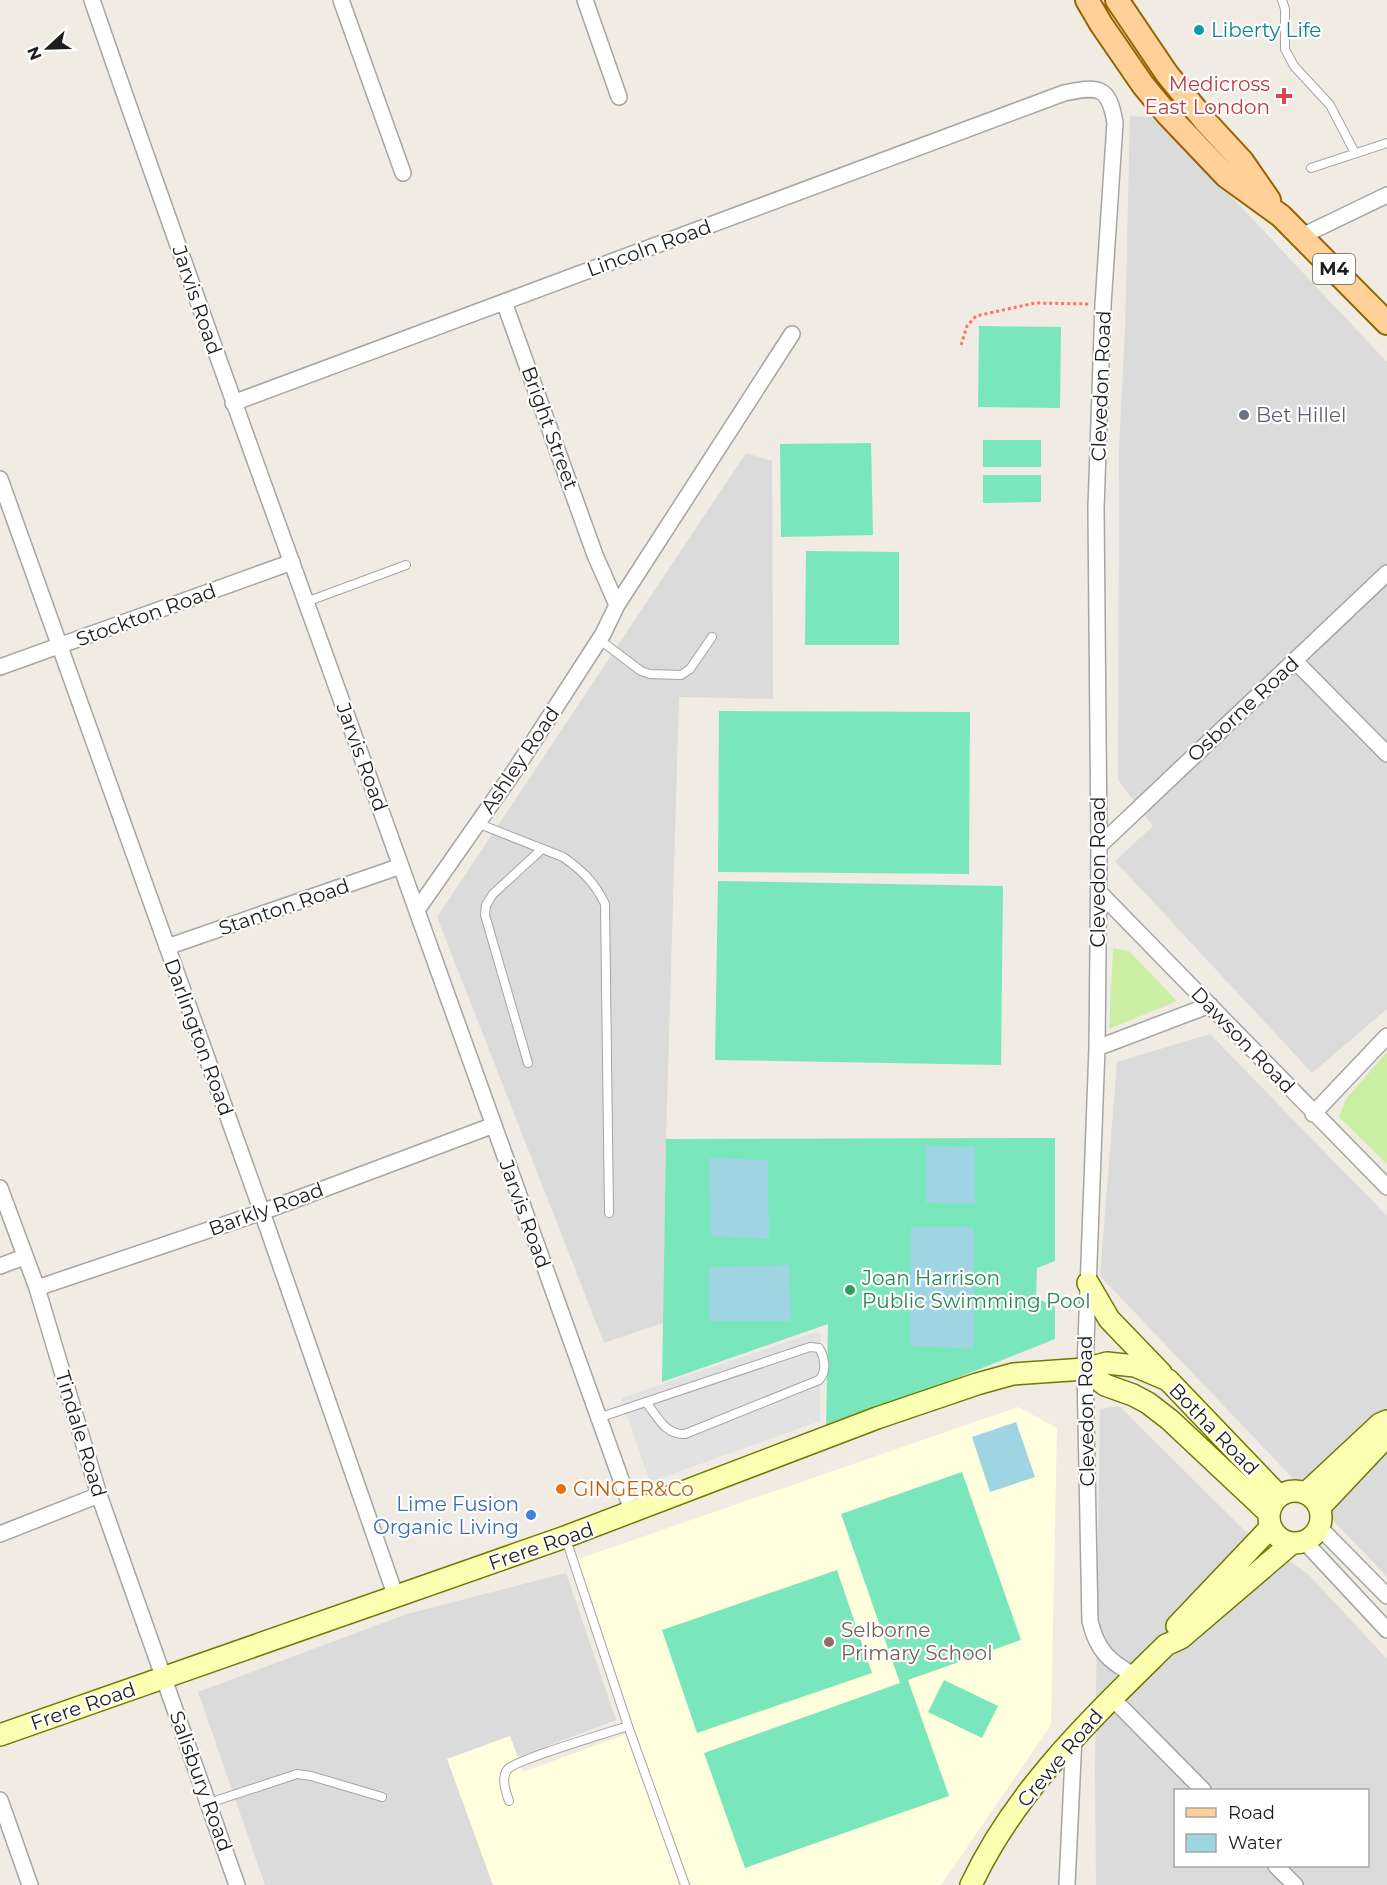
<svg xmlns="http://www.w3.org/2000/svg" width="1387" height="1885" font-family="Montserrat,sans-serif">
  <style>
    .residential { fill: #dcdbdb; fill-rule: evenodd }
    .education { fill: #fffedd }
    .grass { fill: #caefa4 }
    .pitch { fill: #79e7bb }
    .parking { fill: #e2e2e2 }
    .water { fill: #9fd4e2 }
    .lines { fill: none; stroke-linecap: round; stroke-linejoin: round }
    .lane-casing { stroke: #a5a5a5; stroke-width: 10 }
    .street-casing { stroke: #a5a5a5; stroke-width: 18 }
    .secondary-casing { stroke: #6e7a00; stroke-width: 24 }
    .primary-casing { stroke: #986300; stroke-width: 26 }
    .path { stroke: #ff7265; stroke-width: 3; stroke-dasharray: 3 3; stroke-linecap: butt }
    .lane { stroke: #fff; stroke-width: 8 }
    .street { stroke: #fff; stroke-width: 15 }
    .secondary { stroke: #fcffb2; stroke-width: 21 }
    .primary { stroke: #ffd199; stroke-width: 22 }
    .culture-dot { fill: #0f9aa8; stroke: #fff; stroke-width: 2 }
    .health-dot { fill: #e0444e; stroke: #fff; stroke-width: 2 }
    .worship-dot { fill: #6b7280; stroke: #fff; stroke-width: 2 }
    .leisure-dot { fill: #2e9e5b; stroke: #fff; stroke-width: 2 }
    .food-dot { fill: #e8710a; stroke: #fff; stroke-width: 2 }
    .shop-dot { fill: #3f7fe0; stroke: #fff; stroke-width: 2 }
    .education-dot { fill: #8d6e63; stroke: #fff; stroke-width: 2 }
    .labels { text-anchor: middle; stroke-width: 4.5; stroke-linejoin: round; paint-order: stroke }
    .shield { fill: #fff; stroke: #626262; stroke-width: 1.5 }
    .shield-label { font-size: 18px; font-weight: bold; fill: #1e1e1e }
    .culture-label { font-size: 20px; fill: #0d838f; stroke: #fff; text-anchor: start }
    .health-label { font-size: 20px; fill: #be3a42; stroke: #fff; text-anchor: end }
    .street-label { font-size: 20px; fill: #1e1e1e; stroke: #fff }
    .worship-label { font-size: 20px; fill: #5b616d; stroke: #fff; text-anchor: start }
    .leisure-label { font-size: 20px; fill: #27864d; stroke: #fff; text-anchor: start }
    .food-label { font-size: 20px; fill: #c56008; stroke: #fff; text-anchor: start }
    .shop-label { font-size: 20px; fill: #366cbe; stroke: #fff; text-anchor: end }
    .education-label { font-size: 20px; fill: #785e54; stroke: #fff; text-anchor: start }
  </style>
  <rect width="100%" height="100%" fill="#f0ebe3"/>
  <!-- residential -->
  <path class="residential" d="M1130,116l21,1 59,57 177,188v647l-75,64 -197,-212 38,-35 -35,-46 1,-332 6,-118z
    M746,453l26,8 1,238 -94,-2 -13,442 -3,184 -59,20 -167,-426z
    M1210,1034l177,182v361l-287,-301 17,-214z
    M1119,1406l124,123 65,45 79,85v226h-291l-1,-114 5,-362zM1176,1790h192v76h-192z
    M566,1573l50,147 -98,37 -8,-21 -62,23 45,126h-228l-67,-193 209,-78z"/>
  <!-- education -->
  <path class="education" d="M1018,1407l39,21 -6,297 -110,160h-448l-46,-126 63,-23 13,36 112,-41 -57,-172z"/>
  <!-- grass -->
  <path class="grass" d="M1113,948l16,3 48,50 -68,28z
    M1387,1052v112l-48,-47 7,-18z"/>
  <!-- pitch -->
  <path class="pitch" d="M979,326l82,1 -1,81 -82,-1z
    M983,440h58v27h-58z
    M871,443l2,92 -92,2 -1,-93z
    M983,475h58v27l-58,1z
    M806,551l93,1v93h-94z
    M719,711l251,1 -1,162 -251,-2z
    M718,881l285,5 -2,179 -286,-5z
    M1055,1138v123l-18,7 -1,30 19,9v32l-229,91 2,-106 -166,58 4,-243z
    M962,1472l59,168 -113,40 41,116 -204,72 -41,-115 196,-70 -59,-169z
    M837,1570l35,103 -175,60 -35,-103z
    M944,1680l54,26 -16,32 -54,-26z"/>
  <!-- parking -->
  <path class="parking" d="M817,1332l4,4 -1,85 -170,61 -29,-84z"/>
  <!-- water -->
  <path class="water" d="M926,1146l49,1v57l-49,-1z
    M709,1158l59,2 1,79 -58,-3z
    M911,1227h63v122l-64,-3z
    M789,1265l2,56h-82v-54z
    M1016,1422l19,55 -45,15 -18,-55z"/>
  <g class="lines">
    <!-- lane casing -->
    <g class="lane-casing">
      <path id="lane" d="M1282,0l3,9v40l9,17 36,39 25,48
        M1311,168l76,-25
        M306,602l100,-37
        M600,640l41,31 9,3 31,1 9,-6 22,-32
        M477,823l86,34c19,13 32,26 42,47l4,309
        M528,1063l-43,-148 1,-10 7,-11 49,-45
        M598,1418l212,-71 9,1c6,10 8,24 0,32l-134,54c-20,1 -28,-18 -39,-32
        M566,1539l62,187 57,159
        M509,1801c-3,-9 -8,-22 -2,-31 7,-10 103,-38 121,-44
        M209,1803l88,-29 14,2 71,21"/>
    </g>
    <!-- street casing -->
    <g class="street-casing">
      <path id="street" d="M92,0c78,227 160,452 241,677 100,279 199,558 300,836
        M341,0l62,173
        M585,0l34,97
        M1302,236l85,-41
        M233,403l831,-310c34,-7 45,-8 51,30l-12,182 -7,203 3,338 -2,202 -12,321 5,252c7,30 19,40 45,55
        M0,479l262,733 134,385
        M617,605l175,-271
        M1295,661l92,93
        M0,667l292,-105
        M1099,846l288,-273
        M1099,892l288,295
        M417,910l98,-140 88,-136 14,-29 -22,-50 -91,-253
        M167,947l234,-81
        M1097,1048l113,-43
        M1313,1114l74,-78
        M0,1188l37,100 62,207 138,390
        M0,1266l24,-9
        M37,1288l225,-76 232,-87
        M1320,1528l67,68
        M0,1534l99,-39
        M1305,1542l82,88
        M1112,1698l91,92
        M0,1800l30,85
        M1276,1866l19,19
        M1067,1885l7,-149"/>
    </g>
    <!-- secondary casing -->
    <g class="secondary-casing">
      <path id="secondary" d="M1088,1283l21,36 52,54
        M1085,1369l20,16 28,10 15,8 22,17 99,93
        M1269 1517a26 26 0 1 1 52 0a26 26 0 1 1-52 0Z
        M1306,1493l74,-69 7,-3
        M1320,1507l67,-71
        M1177,1626l94,-99
        M0,1735l565,-198 312,-119 100,-34 36,-10 72,-5 22,-6 28,3 33,14 111,116
        M971,1885c45,-96 121,-167 195,-240l15,-7 111,-95"/>
    </g>
    <!-- primary casing -->
    <g class="primary-casing">
      <path id="primary" d="M1087,0l14,24 42,61 24,29 59,62 55,40 106,107
        M1117,0l50,74 39,48 36,39 27,39"/>
    </g>
    <!-- path -->
    <path class="path" d="M961,345l6,-19 9,-10 59,-13 54,1"/>
    <!-- lane -->
    <use href="#lane" class="lane"/>
    <!-- street -->
    <use href="#street" class="street"/>
    <!-- secondary -->
    <use href="#secondary" class="secondary"/>
    <!-- primary -->
    <use href="#primary" class="primary"/>
  </g>
  <!-- markers -->
  <circle class="culture-dot" cx="1199" cy="30" r="6"/>
  <path class="health-dot" d="M1281 87h6v6h6v6h-6v6h-6v-6h-6v-6h6z"/>
  <circle class="worship-dot" cx="1244" cy="415" r="6"/>
  <circle class="leisure-dot" cx="850" cy="1290" r="6"/>
  <circle class="food-dot" cx="561" cy="1489" r="6"/>
  <circle class="shop-dot" cx="531" cy="1515" r="6"/>
  <circle class="education-dot" cx="829" cy="1642" r="6"/>
  <g class="labels">
    <!-- shield labels -->
    <rect class="shield" x="1313" y="254" width="42" height="30" rx="4.5"/>
    <g class="shield-label">
      <text x="1334" y="275">M4</text>
    </g>
    <!-- culture labels -->
    <g class="culture-label">
      <text x="1211" y="37">Liberty Life</text>
    </g>
    <!-- health labels -->
    <g class="health-label">
      <text x="1270" y="91">Medicross<tspan x="1270" dy="23">East London</tspan></text>
    </g>
    <!-- street labels -->
    <g class="street-label">
      <text transform="translate(649 248) rotate(-20)" y="7">Lincoln Road</text>
      <text transform="translate(197 300) rotate(71)" y="7">Jarvis Road</text>
      <text transform="translate(1101 386) rotate(-88)" y="7">Clevedon Road</text>
      <text transform="translate(550 428) rotate(70)" y="7">Bright Street</text>
      <text transform="translate(146 615) rotate(-20)" y="7">Stockton Road</text>
      <text transform="translate(1243 709) rotate(-43)" y="7">Osborne Road</text>
      <text transform="translate(362 757) rotate(70)" y="7">Jarvis Road</text>
      <text transform="translate(520 760) rotate(-56)" y="7">Ashley Road</text>
      <text transform="translate(1098 872) rotate(-90)" y="7">Clevedon Road</text>
      <text transform="translate(284 907) rotate(-19)" y="7">Stanton Road</text>
      <text transform="translate(199 1037) rotate(70)" y="7">Darlington Road</text>
      <text transform="translate(1243 1040) rotate(46)" y="7">Dawson Road</text>
      <text transform="translate(266 1209) rotate(-20)" y="7">Barkly Road</text>
      <text transform="translate(525 1214) rotate(70)" y="7">Jarvis Road</text>
      <text transform="translate(1086 1411) rotate(-91)" y="7">Clevedon Road</text>
      <text transform="translate(1214 1429) rotate(46)" y="7">Botha Road</text>
      <text transform="translate(81 1434) rotate(73)" y="7">Tindale Road</text>
      <text transform="translate(541 1546) rotate(-19)" y="7">Frere Road</text>
      <text transform="translate(83 1706) rotate(-19)" y="7">Frere Road</text>
      <text transform="translate(1060 1758) rotate(-50)" y="7">Crewe Road</text>
      <text transform="translate(201 1781) rotate(70)" y="7">Salisbury Road</text>
    </g>
    <!-- worship labels -->
    <g class="worship-label">
      <text x="1256" y="422">Bet Hillel</text>
    </g>
    <!-- leisure labels -->
    <g class="leisure-label">
      <text x="862" y="1285">Joan Harrison<tspan x="862" dy="23">Public Swimming Pool</tspan></text>
    </g>
    <!-- food labels -->
    <g class="food-label">
      <text x="573" y="1496">GINGER&amp;Co</text>
    </g>
    <!-- shop labels -->
    <g class="shop-label">
      <text x="519" y="1511">Lime Fusion<tspan x="519" dy="23">Organic Living</tspan></text>
    </g>
    <!-- education labels -->
    <g class="education-label">
      <text x="841" y="1637">Selborne<tspan x="841" dy="23">Primary School</tspan></text>
    </g>
  </g>
  <!-- legend -->
  <rect x="1174" y="1789" width="195" height="78" fill="#ffffff" stroke="#a5a5a5" stroke-width="1.5"/>
  <rect x="1186" y="1808" width="30" height="9" fill="#ffd199" stroke="#a5a5a5" stroke-width="1.5"/>
  <text x="1228" y="1819" font-size="18" fill="#1e1e1e">Road</text>
  <rect x="1186" y="1834" width="30" height="18" fill="#9fd4e2" stroke="#a5a5a5" stroke-width="1.5"/>
  <text x="1228" y="1849" font-size="18" fill="#1e1e1e">Water</text>
  <!-- north arrow -->
  <g transform="translate(48 48) rotate(248)" stroke="#ffffff" stroke-width="4.5" paint-order="stroke">
  <path d="M0-4.5L10 22L0 15L-10 22Z" fill="#1e1e1e"/>
  <text y="-9" font-size="16" font-weight="bold" text-anchor="middle" fill="#1e1e1e">N</text>
  </g>
</svg>
